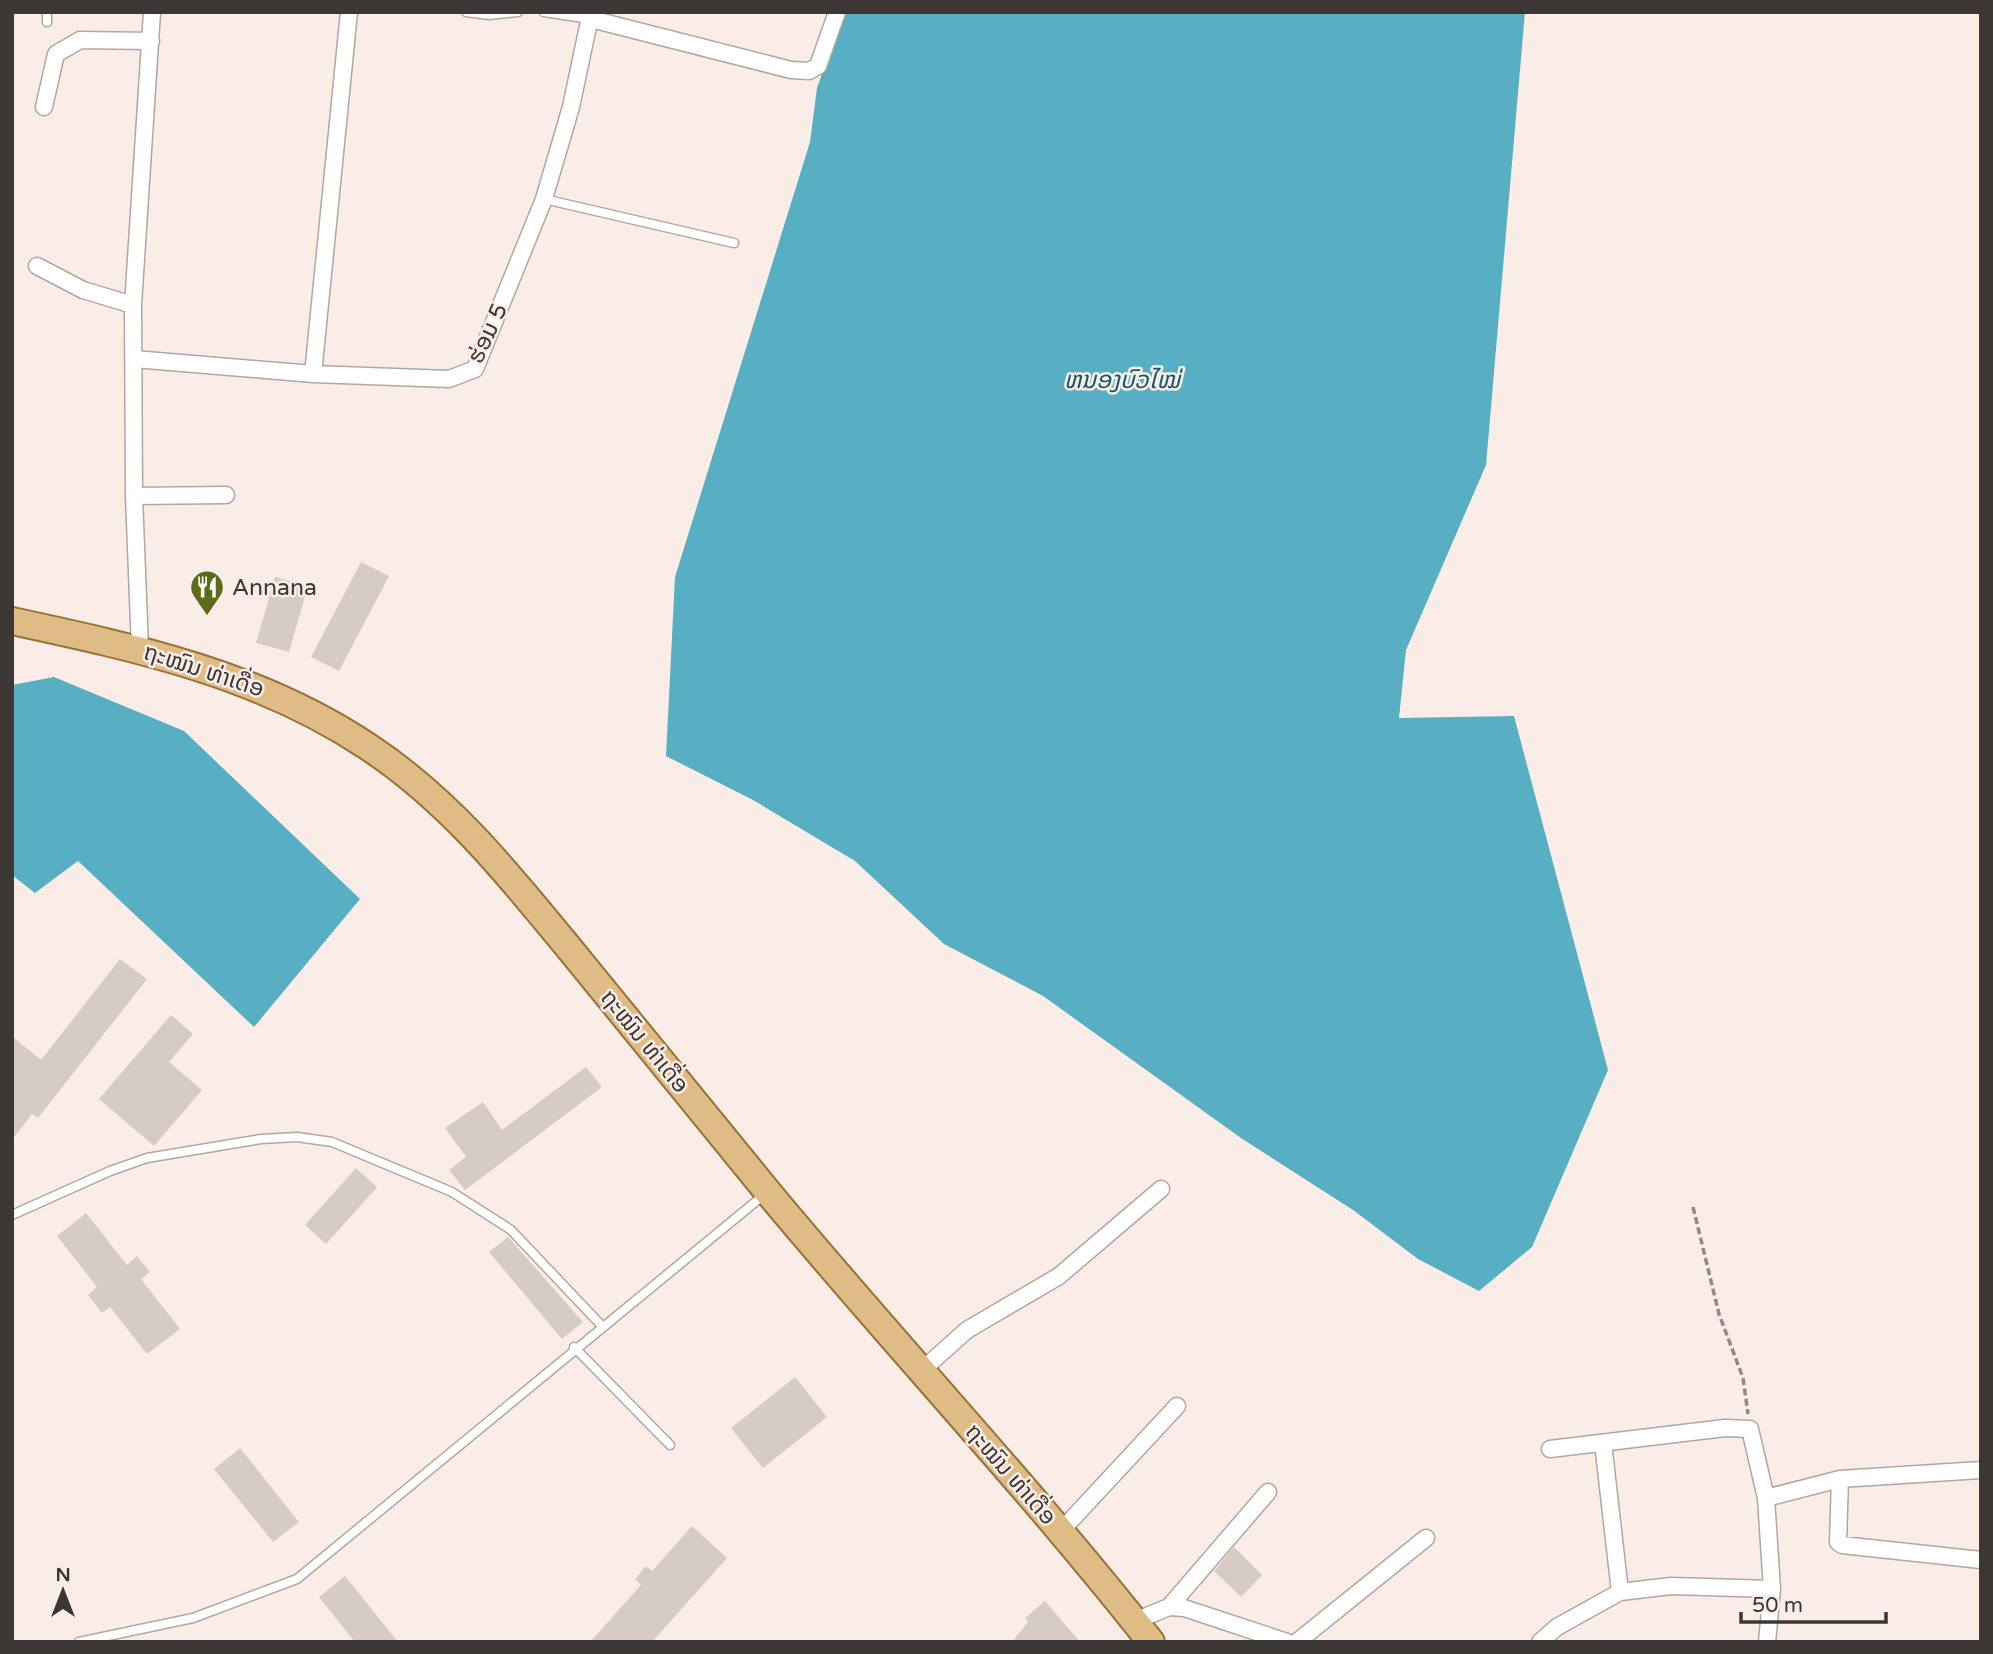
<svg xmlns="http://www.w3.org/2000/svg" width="1993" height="1654" font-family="'Varela Round','Noto Sans Lao',sans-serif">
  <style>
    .water { fill: #58afc3 }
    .building { fill: #d7ccc5 }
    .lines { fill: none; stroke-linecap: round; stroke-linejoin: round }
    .lane-casing { stroke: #b3a6a1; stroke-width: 11 }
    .street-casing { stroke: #b3a6a1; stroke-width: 19 }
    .primary-casing { stroke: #987135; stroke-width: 30 }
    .path { stroke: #928985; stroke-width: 3.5; stroke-dasharray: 7 3.5; stroke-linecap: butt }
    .lane { stroke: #fff; stroke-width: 8 }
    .street { stroke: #fff; stroke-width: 16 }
    .primary { stroke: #dfbc86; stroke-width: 26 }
    .labels { text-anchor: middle; stroke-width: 5; stroke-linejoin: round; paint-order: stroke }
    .street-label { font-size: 23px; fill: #3c3734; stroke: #faede7 }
    .poi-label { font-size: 23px; fill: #3c3734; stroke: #faede7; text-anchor: start }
    .water-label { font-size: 24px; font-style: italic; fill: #115b69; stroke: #faede7 }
  </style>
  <rect width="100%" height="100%" fill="#faede7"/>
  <!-- water -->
  <path class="water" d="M844,12h681l-39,453 -80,185 -7,68 115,-2 94,354 -76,177 -53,44 -61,-32 -65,-49 -112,-72 -198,-142 -99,-52 -89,-83 -102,-61 -87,-44 9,-179 135,-435 7,-54z
    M54,677l130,54 176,168 -106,128 -176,-166 -43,32 -23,-18v-190z"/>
  <!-- building -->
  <path class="building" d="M361,562l28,14 -50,95 -28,-14z
    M275,577l33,9 -19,66 -33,-9z
    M120,959l27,20 -109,139 -6,-4 -20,26v-104l29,24z
    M171,1015l22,19 -24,28 33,28 -48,56 -55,-47z
    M586,1067l16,20 -137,103 -16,-20 17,-13 -21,-29 38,-26 19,28z
    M356,1168l21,19 -51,57 -21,-19z
    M86,1213l41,52 10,-9 13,16 -9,7 39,50 -33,25 -37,-47 -8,6 -14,-18 9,-8 -40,-51z
    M508,1237l75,85 -21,17 -73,-87z
    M795,1377l32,40 -64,51 -32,-40z
    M240,1448l59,74 -26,20 -59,-73z
    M692,1526l35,32 -75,84h-62l51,-57 -6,-6 11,-13 6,5z
    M1234,1547l28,28 -21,22 -27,-26z
    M345,1576l53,66h-43l-36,-45z
    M1045,1601l35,41h-68l16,-20 -3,-4z"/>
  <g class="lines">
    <!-- lane casing -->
    <g class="lane-casing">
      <path id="lane" d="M466,12l23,3 29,-3
        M544,12l46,7
        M47,22v-10
        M544,199l190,44
        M12,1215l98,-44 37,-13 114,-19 36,-2 35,5 120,50 59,38 90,95
        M574,1347l96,98
        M79,1642l114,-24 104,-39 468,-385"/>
    </g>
    <!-- street casing -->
    <g class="street-casing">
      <path id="street" d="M591,19l200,51 18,1 9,-5 19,-54
        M44,107l12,-53 24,-14 71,1
        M37,266l46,24 50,15
        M134,359l179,15 136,5 26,-10 69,-170 27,-92 20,-95
        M313,374l36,-362
        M134,496l92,-1
        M140,649l-6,-153 -1,-191 19,-293
        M920,1372l47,-42 92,-54 102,-87
        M1550,1449l175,-21 25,1 16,69 6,91 -5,53
        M1840,1479l-2,63 4,3 139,15
        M1766,1498l74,-19 141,-9
        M1061,1531l116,-125
        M1620,1592l51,-6 101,3
        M1169,1607l99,-115
        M1135,1621l34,-14 15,1 103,34
        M1297,1642l129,-104
        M1540,1642l17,-15 63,-35 -17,-149"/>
    </g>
    <!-- primary casing -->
    <g class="primary-casing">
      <path id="primary" d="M12,621c125,27 247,53 355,125 87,57 150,139 215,218 62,76 123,152 185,227 126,152 262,296 384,451"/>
    </g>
    <!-- path -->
    <path class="path" d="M1693,1207l26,107 24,64 5,36"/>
    <!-- lane -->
    <use href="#lane" class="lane"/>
    <!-- street -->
    <use href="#street" class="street"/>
    <!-- primary -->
    <use href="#primary" class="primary"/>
  </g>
  <!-- icons -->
  <defs>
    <g id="restaurant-pin" transform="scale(1.75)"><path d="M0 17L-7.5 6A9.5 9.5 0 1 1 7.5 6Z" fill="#5a6c19" stroke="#faede7"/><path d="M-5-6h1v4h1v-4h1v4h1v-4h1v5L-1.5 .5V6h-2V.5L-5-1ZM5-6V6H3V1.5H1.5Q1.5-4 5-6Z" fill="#fff"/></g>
  </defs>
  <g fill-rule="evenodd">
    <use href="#restaurant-pin" x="207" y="587"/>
  </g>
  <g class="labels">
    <!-- street labels -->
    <g class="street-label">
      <text transform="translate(487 333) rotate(-65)" y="8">ຮ່ອມ 5</text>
      <text transform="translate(204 670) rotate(18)" y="8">ຖະໝົນ ທ່າເດື່ອ</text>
      <text transform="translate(645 1041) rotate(51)" y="8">ຖະໝົນ ທ່າເດື່ອ</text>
      <text transform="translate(1011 1474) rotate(49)" y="8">ຖະໝົນ ທ່າເດື່ອ</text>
    </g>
    <!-- poi labels -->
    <g class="poi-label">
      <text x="232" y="595">Annana</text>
    </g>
    <!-- water labels -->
    <g class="water-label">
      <text x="1122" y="388">ຫນອງບົວໄໝ່</text>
    </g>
  </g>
  <!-- border -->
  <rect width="1993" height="1654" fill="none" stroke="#3c3734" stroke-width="28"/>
  <!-- north arrow -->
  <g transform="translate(63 1591)" stroke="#faede7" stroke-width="5" paint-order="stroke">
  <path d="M0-5L12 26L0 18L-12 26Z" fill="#3c3734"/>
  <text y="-10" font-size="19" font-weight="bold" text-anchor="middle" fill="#3c3734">N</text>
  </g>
  <!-- scale -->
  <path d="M1741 1612v10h145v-10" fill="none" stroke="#3c3734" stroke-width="3.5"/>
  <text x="1752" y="1612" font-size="21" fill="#3c3734" stroke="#faede7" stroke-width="5" paint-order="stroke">50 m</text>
</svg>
